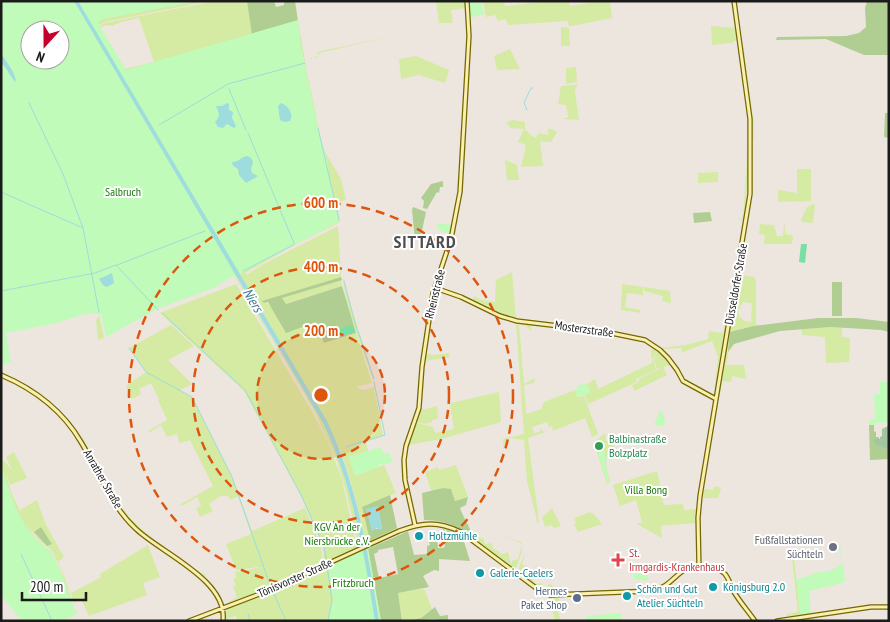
<svg xmlns="http://www.w3.org/2000/svg" width="890" height="622" font-family="'PT Sans Narrow',sans-serif">
  <style>
    .grass { fill: #d5eaa2; fill-rule: evenodd }
    .forest { fill: #b0ce92; fill-rule: evenodd }
    .cemetery { fill: #a2c7a0 }
    .park { fill: #c1fbb9; fill-rule: evenodd }
    .pitch { fill: #79e0a3 }
    .water { fill: #9edcdd }
    .lines { fill: none; stroke-linecap: round; stroke-linejoin: round }
    .stream { stroke: #9edcdd; stroke-width: 1 }
    .secondary-casing { stroke: #726701; stroke-width: 5.5 }
    .secondary { stroke: #fbefaf; stroke-width: 3 }
    .ring { fill: none; stroke: #de560d; stroke-width: 2.5; stroke-dasharray: 9 6 }
    .leisure-dot { fill: #2e9e5b; stroke: #fff; stroke-width: 2 }
    .culture-dot { fill: #0f9aa8; stroke: #fff; stroke-width: 2 }
    .worship-dot { fill: #6b7280; stroke: #fff; stroke-width: 2 }
    .health-dot { fill: #e0444e; stroke: #fff; stroke-width: 2 }
    .service-dot { fill: #5c6f8a; stroke: #fff; stroke-width: 2 }
    .labels { text-anchor: middle; stroke-width: 4; stroke-linejoin: round; paint-order: stroke }
    .park-label { font-size: 12px; fill: #167a07; stroke: #fff }
    .street-label { font-size: 12px; fill: #1b1b1b; stroke: #fff }
    .leisure-label { font-size: 12px; fill: #27864d; stroke: #fff; text-anchor: start }
    .culture-label { font-size: 12px; fill: #0d838f; stroke: #fff; text-anchor: start }
    .worship-label { font-size: 12px; fill: #5b616d; stroke: #fff; text-anchor: end }
    .health-label { font-size: 12px; fill: #be3a42; stroke: #fff; text-anchor: start }
    .service-label { font-size: 12px; fill: #4e5e75; stroke: #fff; text-anchor: end }
    .water-label { font-size: 14px; font-style: italic; fill: #3d7b95; stroke: #fff }
    .district-label { font-size: 18px; font-weight: bold; letter-spacing: 1px; fill: #4e4e4e; stroke: #fff }
    .centre { fill: #de560d; stroke: #fff; stroke-width: 2.5 }
    .ring-label { font-size: 15px; text-anchor: middle; font-weight: bold; fill: #de560d; stroke: #fff; stroke-width: 4; stroke-linejoin: round; paint-order: stroke }
  </style>
  <rect width="100%" height="100%" fill="#ede6df"/>
  <!-- grass -->
  <path class="grass" d="M71,1l252,422c30,62 41,130 52,198h-138l-1,-5 -8,2 -1,3h-2l2,-13 27,-9 70,-35 -1,-18 -22,-50 -57,-105 -84,-78 76,-29 77,129 15,29 14,38 15,69 3,1 -14,-59 -9,-30 -22,-49z
    M78,1h131l-104,21 -6,3 1,1 5,-3 110,-22h32l6,34 45,-14 7,40 -77,23 77,-21 12,57 -1,3 8,27 17,29 5,21 -10,3 4,19 -44,22 -51,29 2,2 13,-9 78,-40 3,51 -78,25 53,20 9,21 31,-10 16,50 -16,4 7,3 11,-3 9,49 -38,12 21,-5 2,8 -19,6 6,19 29,-11 12,28 -34,14 8,34 27,-13 1,2 -27,13 -2,-2 -2,1 1,5 11,-5h5l-15,7 12,72h-2c-10,-54 -17,-111 -36,-163 -6,-17 -15,-33 -23,-49zM139,18l15,44 -29,7 -25,-41 6,-3 6,1 9,-4z
    M436,1h29l1,7 -15,2 2,13h-14z
    M483,1h21l1,5 45,-5h19l1,5 30,-5h10l2,17 -40,8h-3l-1,-5 -60,4 -2,-6 -8,2 -3,-6 -9,2z
    M731,1h2l5,38 -7,4 -19,2 -1,-19 24,2z
    M561,27l8,1 1,18h-9z
    M397,35l-78,18 -1,4 -11,2 11,-3 -1,-4z
    M743,42l11,83v15l-1,-2 -1,-19 -10,-76z
    M510,49l10,20 -23,1 -3,-14z
    M416,56l33,14 -4,13 -26,-8 -18,4 -2,-20z
    M576,67l1,15 -11,2v-16z
    M578,83l-3,9 4,28 -16,-1 5,-2 -2,-12 -8,-1 3,-18 15,-1z
    M512,120l13,2v8l4,2v2l7,4 3,-5 9,2v-2l-1,-1 2,-4 8,4 -6,10 -11,-1 3,25 -22,1 5,-22 -8,-3 6,-13 -13,-1 -5,-5z
    M748,141v37l-4,42 -7,-1 6,-1z
    M505,160l12,5 2,15h-12z
    M797,169h14v32l-33,1v-12l19,3z
    M718,172v10l-20,1v-10z
    M813,204l2,1 -2,18 -10,-1 -2,-2 6,-13z
    M760,224l14,1 3,11h6l1,-11h1v9l7,1 1,3 -1,6h-28l1,-9 -6,-1z
    M512,272l4,47 -13,-3 -31,-15 2,-5 8,4 13,2 1,-22z
    M739,274l15,3 2,3v45l-16,4 -10,16 -4,20h18l2,14 -14,-3 -1,6 -9,-1 -2,15 -2,-2zM743,302l9,1 -1,19 -7,-1 -5,-5 -1,-6 3,-2 -6,-4v-1l6,3z
    M341,279l1,7 -57,18 -3,-6z
    M343,279h1l1,8 29,92 -1,1c-9,-30 -28,-72 -30,-101z
    M622,284l21,3v8l-16,-2 -2,14 15,3 1,3 -20,-3z
    M644,287l26,4 1,12 -9,-2 1,-5 -19,-5z
    M731,294h2l-11,63 -8,35 4,-35 -6,-16 -31,12 1,-5 -21,1 -1,-1 26,-3 22,-6 1,-8 14,2z
    M99,315l5,23 -6,2 -2,-20z
    M518,318l89,12 -87,-10z
    M516,323l38,3v1l10,2 1,-2 34,6 -68,-8v6l-6,-6 -6,-1 5,60 11,-6 -1,5 -10,2 2,29 16,-5v-4l2,-1v-2l31,-12 3,7 6,-1 14,38 -6,3 -7,-19 -32,13 -1,-5 -3,1 -2,-5 -15,5 2,6 6,-1v-5l2,4 4,1 -18,6 11,84 -4,1 2,-1 -1,-6 -9,-35 -3,-41 -14,-2 -4,9 -2,-2v7l-1,-13 21,-5z
    M171,325l23,21 -26,14 24,24 -12,6 12,7 41,81 19,53 53,-23 16,38 1,19 -94,39h-3l12,-7 -4,-10 3,-2 -3,-6 3,-1 -1,-6 22,-4 7,1 -7,-2 -21,3 -10,-26 25,-10 -13,-38 -8,4 -2,-4h-7l-12,8 4,7 -13,6 -4,-9 5,-2 -4,-9 -15,9 -1,-2 32,-18 -23,-46 -11,3 -2,-9 -10,3 -6,-12 -12,8 -1,-2 19,-11 -9,-20 1,-1 -8,-16 -12,6 2,5 -9,5 -6,-13 20,-14 -17,-24z
    M830,327l12,1v9l8,1 -1,24 -23,1 -1,-26 -23,-2v-6z
    M603,332c14,3 30,5 42,10 16,6 27,22 35,36h-1l-9,-13 -13,4 -3,-9 3,-8 -4,7 3,11 -20,9 1,3 -49,22 -3,-9 5,-3 -3,-8 8,-5 3,10 54,-26 -1,-12 2,-3c-13,-11 -34,-11 -50,-14z
    M449,353l1,4 -25,4 1,-7 8,1z
    M663,367l4,8 -33,16 -2,-6 6,-2 1,-4z
    M1,372c39,17 69,41 89,79 10,18 17,37 30,54 14,20 33,34 53,48 10,7 21,18 32,21v3l-48,-32 -21,-18 -24,-30 -38,-67 -37,-37 -36,-19z
    M8,379l28,16 30,27 13,19 38,68 33,32 53,38v2c-27,-21 -58,-37 -80,-64 -20,-24 -31,-53 -47,-79 -17,-27 -42,-44 -70,-58z
    M499,392l2,30 -60,17 -32,6 4,-13 4,-9 16,4 2,6 19,-4 -4,-24 1,-2z
    M437,406l1,13 -6,1v2l-7,2 -8,-2 4,-12z
    M605,433l1,8 5,-1 3,6c-12,9 -8,22 -4,35l-3,3 -13,-42z
    M14,452l13,26 -17,7 -5,-13 6,20 12,26 -3,-8 17,-10 9,25 18,32 -6,5 7,14 6,17 30,-16 -1,-3 48,-29 12,32 -17,6 4,12 -58,21 -8,-17 -7,4 2,6 -10,-30 -14,-28 -15,-13 -12,-17 10,17 16,14 14,27 8,26 4,9 -9,3 -7,-19 1,15 6,5 -6,3h-11l-26,-84 -24,-17v-60l3,6 -3,-11 1,4 10,11 -6,-13zM41,527l11,17 -5,2 -13,-14z
    M456,465l12,32 -13,4 -4,-12 -8,-1 -12,3 -6,-19 13,-5 1,3z
    M657,471l7,34 19,-1 1,6 12,-1 -1,14 -34,3 1,12 -25,-14 5,-2 -6,-22 -16,6 -7,-21z
    M715,486l6,2 -3,10h-16l2,-9 9,1z
    M552,508l9,18 -8,2 -1,-3 -7,2 -3,-10z
    M590,512l2,2 1,-1 9,11 -24,8 -4,-8 2,-1 -2,-5z
    M473,532h3l4,6h3l2,6 7,-1 1,5 9,6 6,-2 3,13 1,-4 6,-2 4,-14c-4,-5 -12,-5 -17,-9l16,6 1,2v8l-6,16 -1,1 -41,-31z
    M525,552l-3,13h3l2,7 5,2 1,7 3,3 6,-1 2,6 5,-4 -1,-2 9,6v3c-14,3 -29,-13 -39,-21z
    M794,557l6,58 -13,1v-2l11,-2 -6,-54z
    M422,589l3,1 7,19 -11,9 -19,3 -4,-28z
    M549,598h3l2,9 -1,-9h6v7l-3,1 5,15h-3l-2,-9 2,9h-3z"/>
  <!-- forest -->
  <path class="forest" d="M247,1h27l2,6 8,-2v-4h11l3,20 -46,14z
    M867,1h22v54h-25l-38,-16 -50,1 1,-3 69,-1 13,-3 7,-6 -1,-19z
    M885,113h4v25l-5,-1z
    M443,181v6h-3l-1,6 -2,-1 -10,17 -4,-1 1,-7 -3,-3 10,-14z
    M413,207l13,5 -6,28h-5l-3,-30z
    M710,212l2,9 -18,2 -1,-10z
    M341,277l1,3 -60,18 4,6 56,-18 14,47 -32,10 -8,-21 -30,11 -18,-31 -4,1 -2,-2z
    M832,282h10v34h-10z
    M818,318h38l33,4v10l-8,-2 -51,-3 -50,4 -46,13 -6,8 2,-20 23,-6z
    M869,425h5v6l2,1v5h3v2h-5l3,5 12,7v8l-19,1z
    M443,488l8,1 4,12 13,-4 -2,8 -6,3c3,9 10,18 12,28 -16,-11 -29,-16 -48,-16l-2,-27z
    M390,495l7,33 -27,13 -8,-34zM378,507l4,22h-10z
    M41,527l11,17 -5,2 -13,-14z
    M443,529l19,6 8,26 -31,-2v12l-5,-1 -11,6 6,11 -31,6 4,28h-21l-13,-72 40,-18 6,24 13,-1v-8l3,-1 -2,-6h9l1,9h5l2,-2zM393,547l5,27 -19,4 -5,-24 4,-2v-2z
    M435,607l5,9 8,-1v6l-16,-2 -26,2 15,-3z"/>
  <!-- cemetery -->
  <path class="cemetery" d="M889,423v28l-15,-8v-4h6v-2l2,-1v-7l6,-3z"/>
  <!-- park -->
  <path class="park" d="M1,1h198l-96,18 -5,4 28,47 172,-50 3,26 16,77 11,41 1,13 11,44 -95,50 -10,7 -2,-2 -19,12 -57,21 -51,28 -5,-23h-16l-28,9 -51,10 5,29 -10,3zM30,30h30v30h-30z
    M469,1h12l3,13 -14,4z
    M438,223l15,2 -3,9 -11,-4 -2,-3z
    M880,382h9v40l-13,1 -2,2h-5v-6h6l-1,-25h6z
    M587,384l3,9 -13,4 -2,-7 2,-1v-4z
    M660,410l4,5 1,11 -11,-1z
    M381,447l3,7 5,-1 4,9 -10,3 -4,-3v5l-24,9 -6,-19z
    M605,451v11l4,19 -2,1 -9,-29z
    M1,463c7,26 16,54 33,74 5,6 13,10 17,16 13,19 16,41 26,61l-15,7h-40l-21,-26z
    M840,545l5,35 -2,3 -34,8 2,22 -11,2 -4,-39 2,3 14,-4v-2l18,-2 2,-2 5,-1v-2l5,-1 -2,-15h-10z
    M368,548l13,73h-53l5,-21 -5,-33z
    M634,568l14,1v12l-14,-2z
    M621,613v8l-33,-1 -2,-4z"/>
  <!-- pitch -->
  <path class="pitch" d="M801,244h6l-2,19 -6,-1z
    M352,325l3,7 -14,4 -2,-7z"/>
  <!-- water -->
  <path class="water" d="M74,1h4l249,420c30,63 41,132 52,200h-4c-11,-68 -22,-136 -52,-198z
    M1,53c5,9 14,18 15,29 -6,-4 -8,-14 -15,-19z
    M227,103l2,1v6l4,2 -1,6 4,8 -2,2 -7,-4 -4,4 -5,-1 -3,-5c6,-7 4,-8 1,-16h6z
    M281,103c7,2 13,11 9,18l-5,1 -5,-2 -2,-14z
    M247,156l4,2 2,4 -2,7 1,4 6,3 -12,7 -7,-8 -1,-6 -5,-3 -1,-4c7,0 9,-5 15,-6z
    M112,273l2,10 -7,4 -4,-2 -4,-6z
    M378,506l4,23 -3,1 -2,-2 -5,3 -6,-22z"/>
  <g class="lines">
    <!-- stream -->
    <path class="stream" d="M229,89l17,41
      M29,103l34,71 20,54
      M527,110l-3,-7 7,-15h2
      M159,125l69,-41 77,-21
      M318,128l21,92
      M1,192l82,36 16,84
      M117,265l88,-34
      M243,271l50,-26 1,-2 -46,-110
      M344,281l13,49
      M1,291l94,-18 21,-8 42,45
      M162,313l83,77 56,105 22,49 2,8 7,48 -4,21
      M358,331l16,48
      M129,348l17,24 46,25 40,80 38,108 16,36
      M346,447l39,-12 -11,-53
      M21,554l31,67
      M248,614l2,7"/>
    <!-- secondary casing -->
    <g class="secondary-casing">
      <path id="secondary" d="M435,288l26,9 39,19 17,5 84,10 44,9 15,10 8,8 9,12 6,11 33,18
        M1,375c33,14 62,36 80,67 18,30 29,63 55,87 25,24 92,51 87,92
        M415,525l-10,-45 -1,-20 2,-14 13,-38 3,-41 11,-74 18,-54 9,-47 9,-156 -2,-35
        M699,566l-1,-48 2,-22 50,-302v-75l-16,-118
        M189,621l81,-31 129,-59c24,-9 39,-10 62,1l79,59 10,4 101,-4c18,-4 20,-12 33,-21 9,-6 34,-4 41,4 4,5 6,12 9,18 6,10 14,19 21,29
        M777,621l94,-14h18"/>
    </g>
    <!-- secondary -->
    <use href="#secondary" class="secondary"/>
  </g>
  <!-- distance rings -->
  <circle cx="321" cy="395" r="64" fill="#de560d" fill-opacity=".12"/>
  <g class="ring">
    <circle cx="321" cy="395" r="64"/>
    <circle cx="321" cy="395" r="128"/>
    <circle cx="321" cy="395" r="192"/>
  </g>
  <!-- markers -->
  <circle class="leisure-dot" cx="599" cy="446" r="5"/>
  <g class="culture-dot">
    <circle cx="419" cy="536" r="5"/>
    <circle cx="480" cy="573" r="5"/>
    <circle cx="713" cy="587" r="5"/>
    <circle cx="627" cy="596" r="5"/>
  </g>
  <circle class="worship-dot" cx="833" cy="547" r="5"/>
  <path class="health-dot" d="M615.5 552.5h5v5h5v5h-5v5h-5v-5h-5v-5h5z"/>
  <circle class="service-dot" cx="577" cy="598" r="5"/>
  <g class="labels">
    <!-- park labels -->
    <g class="park-label">
      <text x="123" y="196">Salbruch</text>
      <text x="646" y="494">Villa Bong</text>
      <text x="337" y="531">KGV An der<tspan x="337" dy="14">Niersbrücke e.V.</tspan></text>
      <text x="353" y="587">Fritzbruch</text>
    </g>
    <!-- street labels -->
    <g class="street-label">
      <text transform="translate(736 284) rotate(-80)" y="4">Düsseldorfer Straße</text>
      <text transform="translate(435 294) rotate(-76)" y="4">Rheinstraße</text>
      <text transform="translate(584 329) rotate(8)" y="4">Mosterzstraße</text>
      <text transform="translate(103 479) rotate(60)" y="4">Anrather Straße</text>
      <text transform="translate(295 578) rotate(-24)" y="4">Tönisvorster Straße</text>
    </g>
    <!-- leisure labels -->
    <g class="leisure-label">
      <text x="609" y="443">Balbinastraße<tspan x="609" dy="14">Bolzplatz</tspan></text>
    </g>
    <!-- culture labels -->
    <g class="culture-label">
      <text x="429" y="540">Holtzmühle</text>
      <text x="490" y="577">Galerie-Caelers</text>
      <text x="723" y="591">Königsburg 2.0</text>
      <text x="637" y="593">Schön und Gut<tspan x="637" dy="14">Atelier Süchteln</tspan></text>
    </g>
    <!-- worship labels -->
    <g class="worship-label">
      <text x="823" y="544">Fußfallstationen<tspan x="823" dy="14">Süchteln</tspan></text>
    </g>
    <!-- health labels -->
    <g class="health-label">
      <text x="629" y="557">St.<tspan x="629" dy="14">Irmgardis-Krankenhaus</tspan></text>
    </g>
    <!-- service labels -->
    <g class="service-label">
      <text x="567" y="595">Hermes<tspan x="567" dy="14">Paket Shop</tspan></text>
    </g>
    <!-- water labels -->
    <g class="water-label">
      <text transform="translate(253 300) rotate(59)" y="5">Niers</text>
    </g>
    <!-- district labels -->
    <g class="district-label">
      <text x="425" y="248">SITTARD</text>
    </g>
  </g>
  <circle cx="321" cy="395" r="8" class="centre"/>
  <g class="ring-label">
    <text x="321" y="208">600 m</text>
    <text x="321" y="272">400 m</text>
    <text x="321" y="336">200 m</text>
  </g>
  <!-- border -->
  <rect width="890" height="622" fill="none" stroke="#1b1b1b" stroke-width="5"/>
  <!-- north arrow -->
  <g transform="translate(45 45) rotate(201)"><circle r="24" fill="#ffffff" stroke="#a4a4a4"/>
  <path d="M0-4L9 19L0 12L-9 19Z" fill="#c5002a"/>
  <text y="-8" font-size="14" font-weight="bold" text-anchor="middle" fill="#1b1b1b">N</text>
  </g>
  <!-- scale -->
  <path d="M22 592v8h64v-8" fill="none" stroke="#1b1b1b" stroke-width="2.5"/>
  <text x="30" y="592" font-size="15" fill="#1b1b1b" stroke="#ffffff" stroke-width="4" paint-order="stroke">200 m</text>
</svg>
